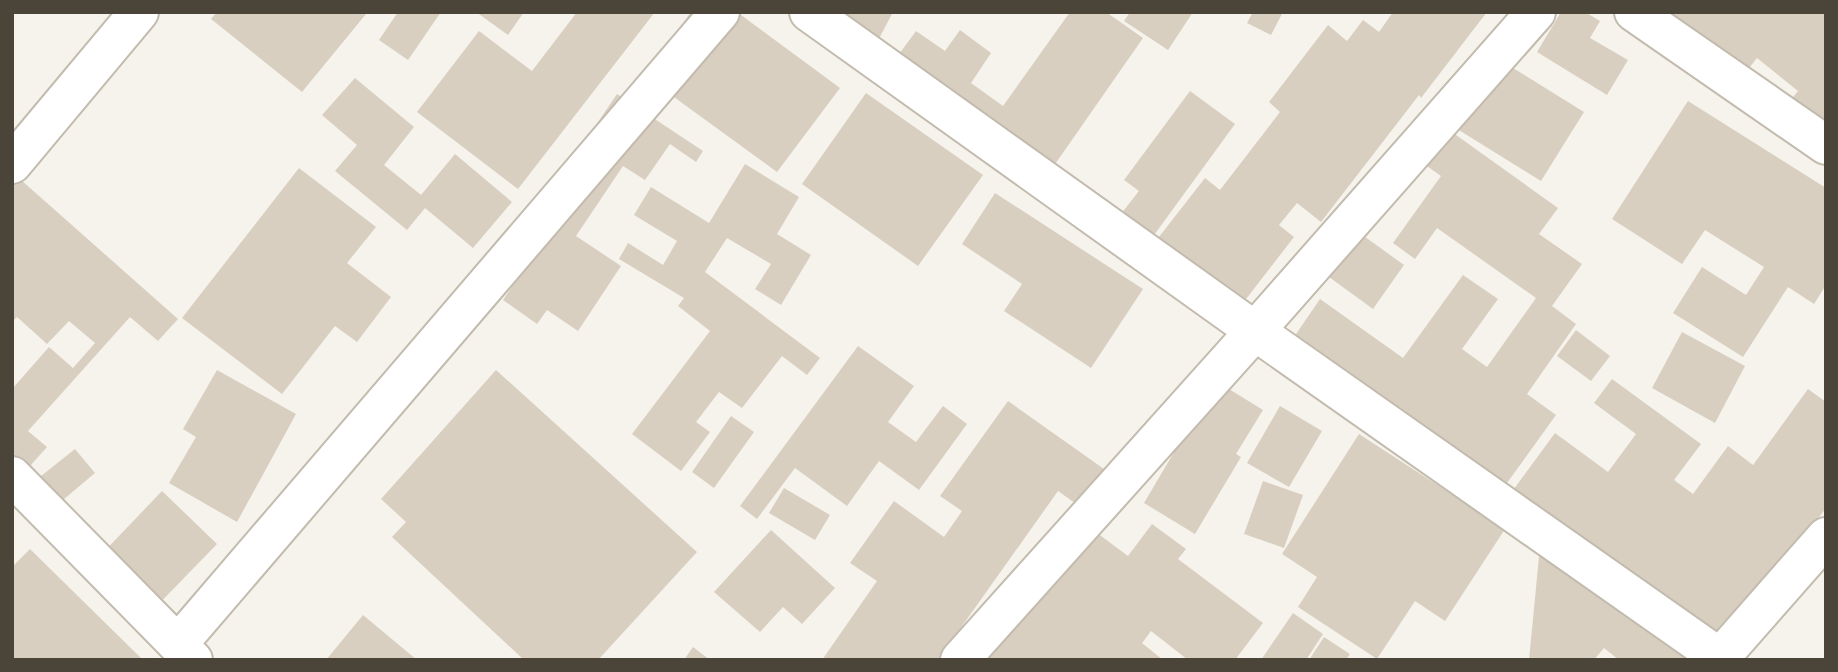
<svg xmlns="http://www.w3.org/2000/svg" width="1838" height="672" font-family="'DejaVu Sans',sans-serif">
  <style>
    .building { fill: #d8cfc1 }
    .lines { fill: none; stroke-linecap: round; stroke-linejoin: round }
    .minor-casing { stroke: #c2bbae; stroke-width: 42 }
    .minor { stroke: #fff; stroke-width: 38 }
  </style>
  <rect width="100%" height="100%" fill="#f6f3ec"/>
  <!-- building -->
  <path class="building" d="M217,12h147l2,2 -64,78 -91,-73z
    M398,12h43l-33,48 -29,-20z
    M476,12h48l-16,23z
    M577,12h78l-137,177 -101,-77 62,-81 53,40z
    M691,12h46l103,76 -63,84 -132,-96z
    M848,12h45l-21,40 -35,-19z
    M1070,12h36l37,26 -92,132 -157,-109 22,-30 29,20 15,-21 31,23 -20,30 32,23z
    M1130,12h63l-25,38 -44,-29z
    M1253,12h30l-12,23 -24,-12z
    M1393,12h94l-66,86 -2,-3 -98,127 -24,-19 -18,22 15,12 -55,71 -84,-66 50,-64 15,12 60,-78 -11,-10 59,-77 19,16 16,-21 16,12z
    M1561,12h24l15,9 -10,17 38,22 -21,35 -70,-43z
    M1660,12h166v134l-46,-33 18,-22 -41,-33 -27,34z
    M1497,58l87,54 -43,69 -87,-54z
    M355,78l59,49 -30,38 37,30 34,-41 57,48 -39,46 -48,-40 -18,22 -72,-59 22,-26 -35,-30z
    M1190,91l45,33 -86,118 -32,-23 22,-28 -15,-11z
    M866,93l117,82 -65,91 -116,-82z
    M617,94l86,57 -7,11 -26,-18 -25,36 -22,-14 -47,70 45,30 -43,65 -31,-21 -10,14 -34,-24 18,-27 -17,-12z
    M1688,101l138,87v97l-12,19 -26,-17 -45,70 -70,-44 29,-46 44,28 18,-28 -59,-37 -23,34 -70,-45z
    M1442,125l116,83 -19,26 43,30 -30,42 24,18 -49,70 29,21 -49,68 -50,-34 -2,2 -161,-114 26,-38 83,59 60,-83 35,24 -36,50 25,18 49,-69 -99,-70 -22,31 -22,-16 48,-67 -24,-17z
    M745,164l54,33 -22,37 34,21 -30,50 -26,-16 16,-25 -44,-26 -22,34 115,86 -13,17 -25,-19 -40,52 -23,-16 -23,30 14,10 -29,39 -49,-37 78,-103 -32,-25 6,-8 -65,-39 9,-16 35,22 14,-24 -43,-26 17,-28 58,36z
    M299,168l77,59 -29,36 44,34 -34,45 -22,-16 -53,68 -100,-76z
    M12,172l166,147 -20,22 -28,-24 -102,114 19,16 -26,29 -9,-8v-79l37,-42 24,21 22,-25 -26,-22 -22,23 -30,-27 -5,5z
    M995,193l148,96 -52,79 -87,-57 18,-27 -60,-40z
    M1361,234l43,31 -31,44 -44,-32z
    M1576,330l34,26 -19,25 -34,-25z
    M1682,332l63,34 -30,57 -63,-35z
    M858,346l56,40 -26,36 28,20 27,-36 24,18 -48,66 -40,-29 -32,45 -52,-38 -38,51 -17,-13z
    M217,370l79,44 -59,108 -68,-39 27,-46 -13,-8z
    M496,370l201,182 -99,108h-74l-132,-123 14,-15 -25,-23z
    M1612,379l89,65 -27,36 19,14 35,-48 25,19 55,-76 18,13v106l-41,54 -4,-3 -64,86 -206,-152 44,-60 53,39 28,-38 -42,-31z
    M1216,381l47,29 -27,44 5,3 -46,77 -51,-31z
    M1008,401l96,68 -25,37 -21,-15 -120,169h-116l55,-79 -27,-18 44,-62 50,36 18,-26 -22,-15z
    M1280,406l42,25 -33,56 -42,-24z
    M731,416l23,16 -40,56 -22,-16z
    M1359,434l146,95 -60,92 -30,-20 -38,58 -79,-52 19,-30 -35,-23z
    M75,449l20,24 -38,32 -21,-25z
    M1263,481l40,14 -19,53 -40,-14z
    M784,488l46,27 -15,25 -46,-27z
    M162,491l55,53 -65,67 -55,-52z
    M1152,524l34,25 -8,10 85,64 -28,37h-47l-37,-29 -9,12 21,17h-176l102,-133 39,29z
    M771,530l64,58 -33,36 -19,-17 -23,25 -46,-40z
    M1540,546l161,114h-82l-15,-12 -10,12h-65z
    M30,549l113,111h-131v-93z
    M1293,613l30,21 -17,26h-45z
    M363,615l54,45h-91z
    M1324,637l26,17 -4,6h-37z
    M693,647l17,13h-26z"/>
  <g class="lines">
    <!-- minor casing -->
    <g class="minor-casing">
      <path id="minor" d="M809,12l446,319 468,329
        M1634,12l192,133
        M12,164l127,-152
        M12,476l181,184
        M178,644l542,-632
        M960,660l295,-329 281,-319
        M1718,660l108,-123"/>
    </g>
    <!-- minor -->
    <use href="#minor" class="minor"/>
  </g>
  <!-- border -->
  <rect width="1838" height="672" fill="none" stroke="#4b4439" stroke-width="28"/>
</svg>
